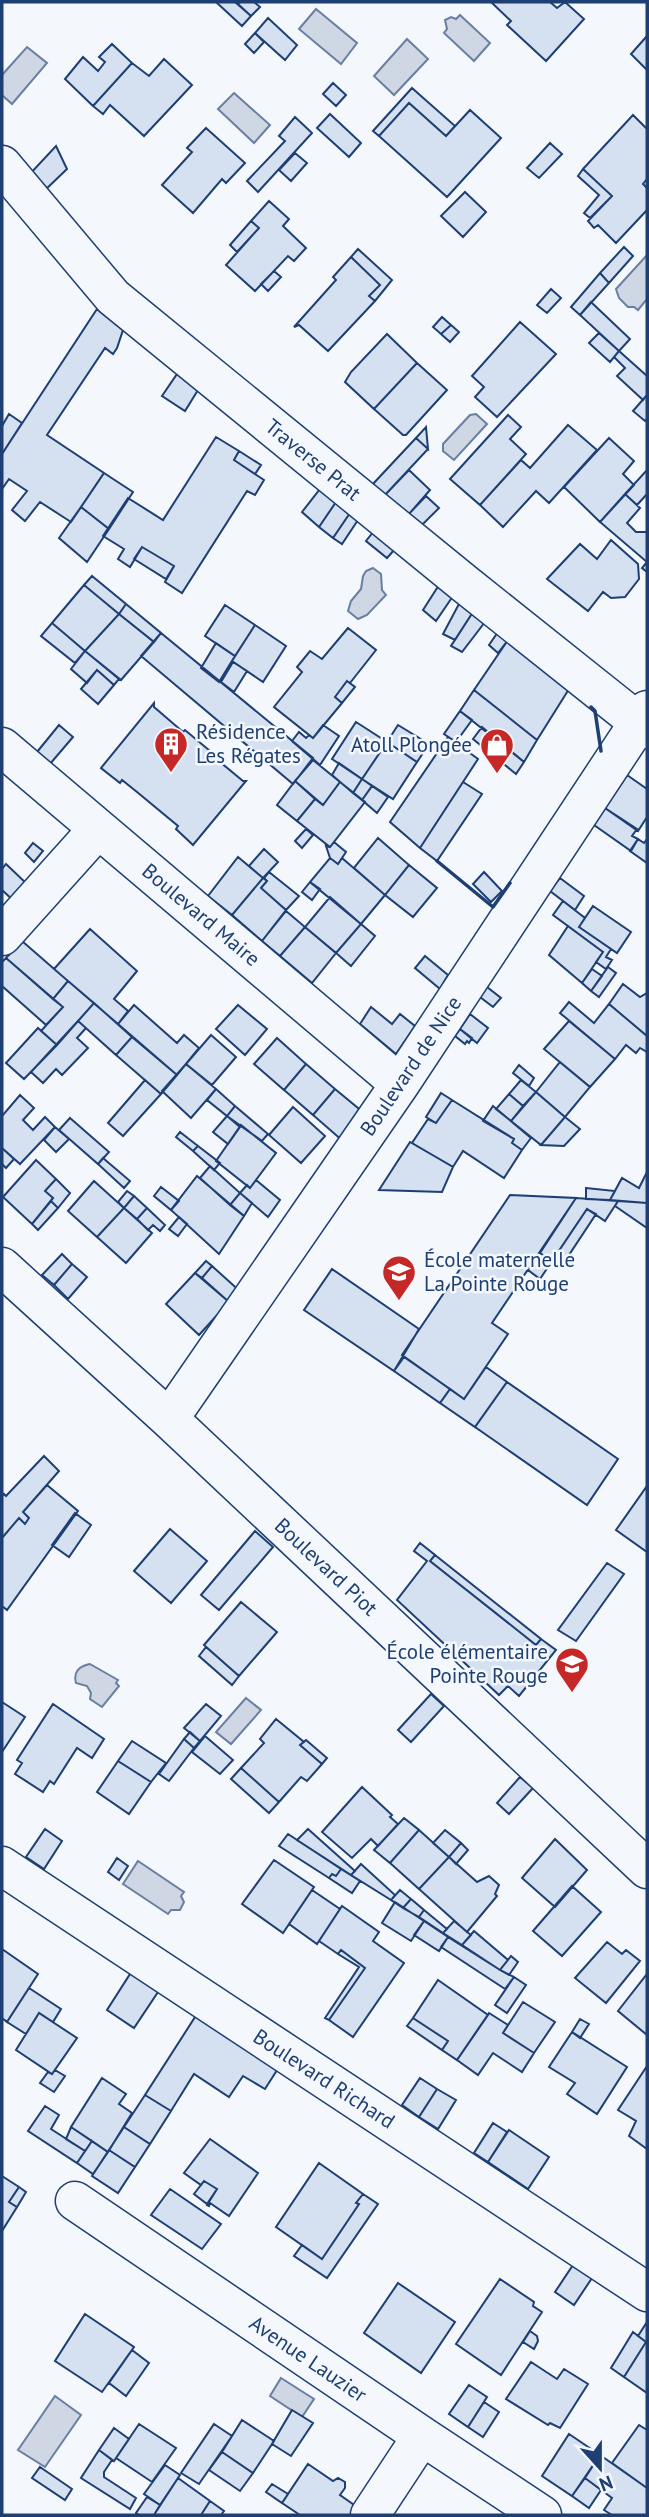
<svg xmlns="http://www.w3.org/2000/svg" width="649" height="2517" font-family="'PT Sans',sans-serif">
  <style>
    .water { fill: #cfd7e4; stroke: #687fa3; stroke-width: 2 }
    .building { fill: #d5e0f0; stroke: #1d3f73; stroke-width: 2 }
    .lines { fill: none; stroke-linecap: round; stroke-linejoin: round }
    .minor-casing { stroke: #1d3f73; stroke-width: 41 }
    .minor { stroke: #f4f7fb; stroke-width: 38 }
    .wall { stroke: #1d3f73; stroke-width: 3.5 }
    .labels { text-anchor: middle; stroke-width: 5; stroke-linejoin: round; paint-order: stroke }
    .street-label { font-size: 21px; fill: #1d3f73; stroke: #f4f7fb }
    .poi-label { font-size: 21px; fill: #1d3f73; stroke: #f4f7fb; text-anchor: start }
  </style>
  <rect width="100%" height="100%" fill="#f4f7fb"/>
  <!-- water -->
  <path class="water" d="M316,9l41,34 -16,21 -42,-35z
    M460,15l30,28 -16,18 -30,-28 3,-4 -2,-9 6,-3 5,2z
    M407,39l21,20 -34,36 -20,-19z
    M27,47l20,16 -35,41 -10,-9v-20z
    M234,93l36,32 -16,18 -36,-34z
    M647,255v44l-9,11 -4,-3h-6l-9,-9 -3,-9z
    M476,414l11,10 -33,36 -11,-9v-7l27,-29z
    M373,568l8,6 1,16 4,5 -19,20 -9,4 -10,-8 3,-10 10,-12 2,-13 3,-5z
    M90,1664l28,16 -2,3 3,3 -17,21 -12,-8 1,-6 -4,-7 -11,-3c-3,-11 3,-17 14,-19z
    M246,1698l15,12 -30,34 -15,-12z
    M138,1861l46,31 -3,4 3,6 -4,8h-9l-3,4 -45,-30z
    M281,2378l33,21 -12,18 -32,-21z
    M55,2396l26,19 -36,52 -27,-17z"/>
  <!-- building -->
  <path class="building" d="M216,2h19l16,14 -9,10z
    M240,2h14l6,5 -9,9 -13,-12z
    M491,2h59l7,6 8,-6 19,17 -38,42 -39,-36 4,-4z
    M268,18l29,27 -12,15 -30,-27z
    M255,33l9,9 -10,11 -9,-9z
    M647,36v34l-16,-16z
    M112,44l20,19 -39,43 -28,-27 18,-22 15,14 7,-9 -6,-5z
    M164,59l28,26 -48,51 -34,-31 -7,9 -10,-8 39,-43 17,13z
    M333,83l13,12 -10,11 -13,-12z
    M412,88l43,38 -9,10 -37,-33 -30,33 -6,-5z
    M409,103l37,33 24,-26 31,28 -54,59 -68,-61z
    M330,114l31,29 -12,14 -32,-29z
    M633,115l14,14v50l-4,5 4,4v22l-31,33 -18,-18 -4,3 -6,-7 24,-25 -29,-27z
    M295,117l17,16 -54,59 -11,-11 38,-40 -6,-5z
    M206,128l39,35 -19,20 -4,-4 -29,34 -31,-28 30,-33 -5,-4z
    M550,143l12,11 -23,24 -12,-10z
    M56,146l11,23 -25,24 -14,-17z
    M295,153l12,10 -16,18 -12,-11z
    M583,169l29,27 -22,22 -6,-5 15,-18 -21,-19z
    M465,192l21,20 -23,25 -22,-21z
    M269,201l20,18 -6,7 23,22 -12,13 -6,-5 -33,35 -29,-26 33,-37 -8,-7z
    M251,221l8,7 -22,24 -7,-7z
    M624,247l9,9 -24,27 -9,-10z
    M358,249l34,31 -17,21 -6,-5 11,-11 -29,-28z
    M351,257l29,28 -11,11 6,5 -47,50 -29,-26 -5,2 42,-47 -3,-3z
    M274,271l7,6 -13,14 -7,-7z
    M600,273l9,10 -29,32 -9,-8z
    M551,289l10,9 -14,15 -10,-8z
    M591,302l39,37 -11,12 -39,-36z
    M97,309l26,21 -6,18 -4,6 -8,-6 -58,87 57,38 -33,49 -31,-20 -15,19 -13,-11 15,-19 -18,-12 -7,10v-35z
    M442,317l9,8 -10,9 -8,-7z
    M520,322l36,32 -59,63 -22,-20 9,-10 -12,-11z
    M451,325l8,7 -9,10 -9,-8z
    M599,333l20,18 -9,11 -21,-19z
    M387,334l30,29 -43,46 -29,-27 6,-10z
    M619,351l28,25v19l-4,5 -26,-24 8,-8 -11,-11z
    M417,363l30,27 -41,45h-3l-29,-26z
    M177,374l21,16 -13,21 -23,-15z
    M647,395v24l-2,2 -12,-10z
    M9,414l13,9 -20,31v-28z
    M508,415l13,12 -11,12 16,15 -46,51 -30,-26z
    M568,425l29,25 -48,53 -13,-12 -33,36 -23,-22 41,-45 9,8z
    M426,427l2,22 -12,-11z
    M216,437l23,14 -5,9 30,20 -9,15 -8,-4 -65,102 -17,-11 9,-16 -32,-19 -12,20 -12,-8 6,-10 -21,-13 25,-38 35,22z
    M416,438l12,11 -43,46 -13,-10z
    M609,438l25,23 -11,13 11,11 -34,37 -36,-35z
    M239,451l22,14 -6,9 -21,-14z
    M409,470l21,20 -21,24 -24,-19z
    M647,470v24l-10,11 -12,-11z
    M104,473l29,19 -24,37 -28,-22z
    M320,489l16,13 -17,25 -17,-15z
    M625,494l15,14 -13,15 9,9h11v40l-5,-4 5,-6 -47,-40z
    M426,496l13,12 -21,21 -13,-11z
    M336,502l14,11 -17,25 -14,-11z
    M81,507l28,22 -22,33 -28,-24z
    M350,513l8,7 -16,24 -9,-6z
    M374,531l21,18 -8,9 -21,-17z
    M611,540l27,24 1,15 -14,18 -14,1 -8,-6 -15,19 -41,-32 33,-35 17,15z
    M142,547l32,19 -8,13 -32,-20z
    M92,576l34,28 -7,10 -35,-29z
    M84,585l35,29 -34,37 -33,-28z
    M439,585l14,11 -17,25 -13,-11z
    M460,602l13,10 -18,28 -12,-6z
    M126,604l35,29 -7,9 -35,-28z
    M225,605l30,20 -20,31 -30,-20z
    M473,612l12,10 -23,30 -11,-6z
    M119,614l35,28 -33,38 -36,-29z
    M52,623l33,28 -10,12 -34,-27z
    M255,625l31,21 -23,36 -31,-21z
    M348,628l28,22 -26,33 -3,-2 -12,16 7,6 -29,35 -39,-31 28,-35 -5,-5 13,-16 12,8z
    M498,632l10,8 -10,13 -9,-8z
    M161,633l152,125 -20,26 -152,-128z
    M508,640l61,49 -32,51 -63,-50z
    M216,643l19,13 -16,26 -18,-14z
    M85,651l34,28 -5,6 -17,-15 -10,13 -16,-14z
    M233,662l14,9 -13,21 -13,-10z
    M97,670l17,15 -16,19 -17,-15z
    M347,681l8,6 -13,16 -7,-6z
    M474,690l63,50 -13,22 -64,-51z
    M154,703v4l29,25 2,-2 31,26 -2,1 29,24h3l-53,64 -17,-16 2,-3 -41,-34 -15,-12 -2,3 -19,-15z
    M460,711l12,9 -16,22 -12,-8z
    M356,722l31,20 -25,37 -30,-20z
    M59,725l14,12 -23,27 -13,-12z
    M323,725l16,11 -19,29 -28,-24 7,-9 7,6 3,-3 4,3z
    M398,725l31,19 -12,18 -30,-20z
    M482,727l42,35 -8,12 -43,-35z
    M448,737l30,22 -58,89 -30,-26z
    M387,742l30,20 -24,37 -31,-20z
    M313,760l27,22 -17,23 -28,-24z
    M339,763l23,16 -9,14 -21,-18z
    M627,775l20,14v28l-9,14 -33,-23z
    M362,779l10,7 -10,14 -9,-7z
    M295,781l20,18 -18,22 -20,-16z
    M340,782l25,20 -35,45 -33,-26 18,-22 8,6z
    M463,782l19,12 -45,67 -17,-13z
    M372,786l16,11 -11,16 -15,-13z
    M605,808l32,21 -5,7 6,3 -7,12 -37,-26z
    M306,829l7,6 -11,13 -7,-7z
    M378,838l31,27 -24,30 -31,-27z
    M638,839l6,4 3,-4v24l-17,-12z
    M334,842l12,10 -8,12 -8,-6 -4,-12 4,1z
    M33,843l10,8 -9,11 -9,-9z
    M264,849l14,13 -15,16 -14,-12z
    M238,857l25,21 -31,37 -24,-19z
    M330,858l8,6 4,-6 43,37 -24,29 -51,-42z
    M6,864l22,21 -14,16 -12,-11v-21z
    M409,865l28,23 -24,29 -28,-22z
    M269,872l30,24 -13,14 -25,-22 6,-7 -3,-3z
    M484,872l18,19 -11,11 -18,-18z
    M263,878l4,3 -6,7 25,22 -24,31 -30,-26z
    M560,878l24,18 -9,14 -25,-19z
    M310,882l10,7 -8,11 -10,-8z
    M330,897l31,27 -25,29 -31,-26z
    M563,901l22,17 -6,9 32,22 -5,8 6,3 -6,9 -10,-7 7,-10 -50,-37z
    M593,906l38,26 -14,21 -38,-26z
    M286,911l19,16 -25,29 -18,-15z
    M361,924l14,12 -24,30 -15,-13z
    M568,926l35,26 -21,31 -33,-28z
    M305,927l31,26 -24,30 -32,-27z
    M90,929l47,42 -23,28 14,12 -10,13 -64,-55z
    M22,941l46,40 -15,18 -47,-41z
    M425,956l23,19 -8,14 -25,-21z
    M6,958l57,49 -17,18 -44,-39v-24z
    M608,967l8,6 -17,24 -8,-6z
    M592,969l10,7 -11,15 -9,-8z
    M68,981l26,22 -37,42 -16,-14 22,-24 -10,-8z
    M623,984l17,13 7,-4v43l-38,-32z
    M487,987l14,11 -8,9 -13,-10z
    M569,1002l25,21 15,-19 38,32v16l-7,-4 -4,5 -10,-8 -11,14 -55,-46z
    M94,1003l38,34 -16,18 -38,-34z
    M134,1005l43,38 7,-8 15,13 -22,27 -59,-51z
    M238,1005l29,24 -22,26 -29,-26z
    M371,1007l21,17 8,-10 15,12 -19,28 -36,-30z
    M470,1014l18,14 -11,15 -17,-14z
    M78,1021l8,7 -9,10 11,10 -26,27 -6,-6 -13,14 -12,-11z
    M569,1021l46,38 -25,28 -46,-38z
    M38,1028l19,17 -33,34 -18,-16z
    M460,1029l12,9 -3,5 -2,-2 -2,3 -10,-8z
    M211,1035l25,22 -24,28 -26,-21z
    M132,1037l45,38 -16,19 -45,-39z
    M277,1038l29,26 -22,26 -30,-26z
    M560,1062l30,25 -25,30 -29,-25z
    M186,1064l30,25 -25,29 -29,-27z
    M306,1064l29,25 -22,26 -29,-25z
    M519,1065l15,13 -5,8 -16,-13z
    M145,1080l16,14 -38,42 -15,-13z
    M521,1080l15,12 -13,14 -14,-12z
    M216,1089l19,17 -8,10 -20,-16z
    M335,1089l29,24 -20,29 -31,-27z
    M536,1092l29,25 -24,28 -30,-24z
    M441,1093l11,7 -16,23 -10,-6z
    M509,1094l14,12 -12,15 -15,-12z
    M20,1095l14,13 -11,12 10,10 12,-13 10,10 -35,37 -18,-16v-32z
    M452,1100l62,39 -2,4 10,7 -18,28 -41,-27 -10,16 -41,-24 16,-24 8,4z
    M235,1106l33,28 -6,7 -35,-25z
    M493,1106l38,32 -9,12 -10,-7 2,-4 -31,-18z
    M293,1107l32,29 -24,27 -32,-28z
    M227,1116l13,11 -12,17 -15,-12z
    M565,1117l15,12 -16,17 -23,-1z
    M70,1118l39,34 -11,12 -39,-34z
    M241,1125l35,28 -26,35 -34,-27z
    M55,1127l14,12 -13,13 -12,-12z
    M180,1132l18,14 -5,5 -17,-14z
    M410,1142l43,25 -11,25 -63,-2z
    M198,1146l22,17 -6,7 -21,-19z
    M2,1148l12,11 -8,9 -4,-4z
    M103,1158l27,23 -6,7 -26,-24z
    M36,1160l20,19 -11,12 8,7 -21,26 -29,-27z
    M210,1166l30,27 -10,12 -30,-27z
    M647,1172v31l-37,-3 12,-22 17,10z
    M197,1176l47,40 -25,38 -48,-44z
    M56,1179l14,14 -12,15 -7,-7 2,-3 -8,-7z
    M256,1180l24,20 -12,17 -28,-24 7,-8 3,3z
    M94,1181l30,27 -27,29 -29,-26z
    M161,1187l18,14 -8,9 -17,-14z
    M586,1188l29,3 -5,9 -24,-1z
    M127,1191l7,5 -10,12 -6,-6z
    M240,1193l12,10 -8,13 -14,-11z
    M510,1195l66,3 -84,125 16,11 -44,65 -62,-44z
    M134,1196l13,12 -10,11 -13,-11z
    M576,1198l42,3 -13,20 -18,-12 -35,52 -12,-8z
    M51,1201l7,7 -20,22 -6,-6z
    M618,1201l29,2v25l-32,-22z
    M124,1208l28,25 -26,30 -29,-26z
    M147,1208l18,17 -5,6 -7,-6 -5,5 -11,-11z
    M587,1209l9,5 -35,53 -9,-6z
    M179,1217l8,7 -9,12 -9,-7z
    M540,1253l12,8 -12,18 -12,-9z
    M62,1254l10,10 -18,21 -12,-10z
    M206,1261l6,5 -10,12 -7,-5z
    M72,1264l15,13 -19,22 -14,-14z
    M212,1266l31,28 -14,8 -27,-24z
    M332,1269l87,60 -25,42 -90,-61z
    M195,1273l34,29 -30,33 -33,-31z
    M404,1357l46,32 -10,14 -46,-32z
    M486,1367l21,15 -32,45 -35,-24 10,-14 14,10z
    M507,1382l111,77 -31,46 -112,-78z
    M44,1456l15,15 -36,41 6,6 -4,6 -6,-6 -17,20v-42l2,-2 2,2z
    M47,1485l31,26 -71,99 -5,-4v-68l17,-20 6,6 4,-6 -6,-6z
    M647,1486v66l-31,-22z
    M75,1513l16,12 -22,32 -17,-12z
    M170,1529l37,32 -36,42 -37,-32z
    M255,1531l18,16 -54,63 -18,-15z
    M420,1543l15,12 -5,6 106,84 5,-6 15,11 -37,46 -11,-10 -9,9 -102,-95 30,-39 -13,-10z
    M435,1555l106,84 -5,6 -106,-84z
    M607,1563l17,11 -48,67 -18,-11z
    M241,1602l36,30 -38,44 -35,-31z
    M206,1647l33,29 -7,9 -33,-29z
    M431,1694l13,12 -33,36 -13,-12z
    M2,1702l23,15 -23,35z
    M53,1704l51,35 -12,19 -15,-10 -23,36 -4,-3 -7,11 -28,-18 7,-11 -5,-3z
    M206,1704l15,12 -21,25 -16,-13z
    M276,1719l28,23 -4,3 22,19 -15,17 -6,-4 -22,25 -38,-34 23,-25 -4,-4z
    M190,1732l10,9 -6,7 -10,-9z
    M205,1736l28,24 -13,14 -28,-22z
    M184,1739l10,9 -25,33 -10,-7z
    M306,1740l21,18 -5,6 -22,-19z
    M132,1741l34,22 -15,19 -33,-21z
    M118,1761l33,21 -22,32 -32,-22z
    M241,1768l38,34 -10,11 -38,-34z
    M520,1777l13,11 -24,26 -12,-11z
    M362,1787l30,28 -2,2 8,7 -20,22 -7,-7 -19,19 -30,-26z
    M404,1818l15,12 -29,33 -16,-13z
    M45,1829l17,12 -18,28 -18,-12z
    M308,1829l47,42 -4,4 -54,-35z
    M419,1830l30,27 -30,32 -29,-26z
    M445,1830l16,13 -12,14 -16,-14z
    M288,1834l53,35 -5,7 -4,-2 -3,4 -50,-32z
    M555,1839l32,31 -32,37 -33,-29z
    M461,1843l7,7 -12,14 -7,-7z
    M449,1857l28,25 12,-6 10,9 -4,9 2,2 -30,36 -48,-43z
    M117,1858l11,8 -9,14 -11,-8z
    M274,1860l40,27 -31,46 -41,-29z
    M361,1864l34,31 -4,5 -40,-25z
    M341,1869l19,12 -8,12 -23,-15 3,-4 4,2z
    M572,1886l29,26 -39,44 -29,-25z
    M312,1890l28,19 -23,35 -28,-20z
    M400,1890l11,9 -8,9 -12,-8z
    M411,1899l13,11 -5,7 -16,-9z
    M395,1902l29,19 -13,20 -29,-18z
    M342,1906l37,26 -6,9 31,22 -51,74 -24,-17 36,-52 -24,-18 -3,4 -19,-13z
    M424,1910l23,19 -4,4 -24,-16z
    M424,1921l24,16 -9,14 -25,-16z
    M454,1921l17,14 -9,10 -19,-12z
    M474,1931l34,29 -8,10 -38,-25z
    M448,1937l52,33 14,7 -9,12 -64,-42z
    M607,1942l15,12 4,-4 14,11 -34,42 -31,-25z
    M2,1949l36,25 -31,48 -5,-4z
    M341,1950l24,18 -36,52 -4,-2 34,-51 -21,-13z
    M511,1956l7,6 -9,13 -9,-5z
    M132,1971l28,18 -26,39 -27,-18z
    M647,1974v61l-29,-24z
    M514,1977l12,8 -19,28 -12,-8z
    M438,1980l50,35 -31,45 -15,-10 6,-9 -35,-23z
    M29,1988l32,21 -8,13 -14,-9 -13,21 -19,-12z
    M523,2002l32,20 -21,31 -31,-20z
    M39,2013l38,25 -25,36 -36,-24z
    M489,2013l19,12 -5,8 31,20 -12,19 -29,-19 -15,22 -21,-15z
    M197,2014l82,53 -14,22 -22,-13 -14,21 -35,-23 -23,37 -26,-16z
    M413,2018l35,23 -6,9 -35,-24z
    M580,2019l9,5 -9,14 -8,-6z
    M572,2032l55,35 -30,47 -30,-20 8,-11 -26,-16z
    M647,2066v83l-18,-13 7,-15 -18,-11z
    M55,2070l10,6 -11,16 -14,-9 8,-11 4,2z
    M102,2078l24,16 -7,10 13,9 -24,39 -37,-25z
    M420,2078l17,11 -18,28 -17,-12z
    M437,2089l19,11 -18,29 -19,-12z
    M145,2095l26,16 -21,33 -26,-17z
    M45,2106l14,9 -8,14 34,22 -8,12 -49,-32z
    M493,2123l14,9 -19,30 -14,-9z
    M71,2127l21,14 -7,10 -19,-12z
    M124,2127l26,17 -15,23 -26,-17z
    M509,2130l40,27 -21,32 -40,-27z
    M210,2139l48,34 -29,43 -19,-13 -1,3 -2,-1 10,-16 -13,-8 -3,4 -17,-12z
    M92,2141l16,11 -15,22 -16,-11z
    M109,2150l26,17 -17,26 -26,-17z
    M319,2163l44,31 -7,9 3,1 -37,55 -46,-32z
    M2,2176l17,11 -10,15 8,5 -15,24z
    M204,2181l13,8 -10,15 -13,-10z
    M19,2187l7,5 -9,15 -8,-5z
    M170,2189l51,35 -19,25 -51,-34z
    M363,2194l15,10 -51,74 -33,-22 8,-11 20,14 37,-55 -3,-1z
    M575,2262l19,13 -20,30 -19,-13z
    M500,2279l34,23 -1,4 9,6 -41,63 -45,-31z
    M398,2283l57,39 -34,51 -57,-40z
    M85,2314l49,33 -32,45 -47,-31z
    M647,2322v71l-23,-16 22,-35 -8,-6z
    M530,2331l7,5 1,5 -4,8 -11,-7z
    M633,2332l13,10 -22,35 -13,-9z
    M132,2350l17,13 -23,33 -17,-13z
    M531,2362l26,17 7,-10 24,15 -28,44 -10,-5 -2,2 -42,-26z
    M469,2385l18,12 -19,30 -19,-13z
    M484,2402l15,10 -16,25 -15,-10z
    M292,2410l21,13 -22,33 -19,-12z
    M242,2420l32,21 -21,32 -31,-21z
    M139,2424l37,24 -24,34 -36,-24z
    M214,2424l18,12 -33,48 -18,-11z
    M639,2425l8,5v58l-35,-25z
    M114,2428l15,11 -15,22 -15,-11z
    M569,2434l31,21 -28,41 -30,-20z
    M99,2450l13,10 -8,12v5l32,21 -6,11 -49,-31z
    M222,2452l31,21 -13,18 -31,-21z
    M600,2455l47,33v27h-35l-8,-5 8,-12 -27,-20z
    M308,2464l25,17 5,-3 7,4v6l-5,7 17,12 -6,8h-51l-18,-12z
    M165,2465l15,10 -20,30 -16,-11z
    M40,2467l32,22 -7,11 -33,-22z
    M178,2478l32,23 -9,14h-47z
    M585,2478l16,12 -12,18 -17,-12z
    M272,2484l16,10 -6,9 -16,-11z
    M147,2497l13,8 -6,10h-15l-3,-2z
    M210,2501l14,10 -3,4h-20z"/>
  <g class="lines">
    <!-- minor casing -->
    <g class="minor-casing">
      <path id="minor" d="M2,165l111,132 352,287 182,145
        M2,747l398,337
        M2,936l96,-107
        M2,1267l167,152 478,450
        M169,1419l231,-335 247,-374
        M2,1866l645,426
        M75,2201l347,235 120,79
        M370,2515l52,-79"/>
    </g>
    <!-- minor -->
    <use href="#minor" class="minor"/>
    <!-- wall -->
    <path class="wall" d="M591,707l4,4 6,40
      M437,861l56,46 17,-24"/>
  </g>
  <!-- icons -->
  <defs>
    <g id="building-pin" transform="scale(1.75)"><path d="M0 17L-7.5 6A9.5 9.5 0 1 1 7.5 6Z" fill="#c62828" stroke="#f4f7fb"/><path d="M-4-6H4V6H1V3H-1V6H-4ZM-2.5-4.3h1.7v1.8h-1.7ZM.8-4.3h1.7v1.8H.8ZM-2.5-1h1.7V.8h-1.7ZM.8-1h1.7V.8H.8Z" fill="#fff"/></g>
    <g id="shop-pin" transform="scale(1.75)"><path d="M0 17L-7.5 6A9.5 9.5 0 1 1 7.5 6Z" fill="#c62828" stroke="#f4f7fb"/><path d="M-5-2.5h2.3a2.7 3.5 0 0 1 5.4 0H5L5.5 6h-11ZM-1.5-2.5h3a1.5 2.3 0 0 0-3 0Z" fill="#fff"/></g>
    <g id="school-pin" transform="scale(1.75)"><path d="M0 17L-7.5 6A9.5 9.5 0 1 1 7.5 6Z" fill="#c62828" stroke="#f4f7fb"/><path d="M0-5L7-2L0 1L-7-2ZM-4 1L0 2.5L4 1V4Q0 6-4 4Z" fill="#fff"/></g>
  </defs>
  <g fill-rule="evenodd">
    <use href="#building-pin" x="171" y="744"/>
    <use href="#shop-pin" x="497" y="745"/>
    <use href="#school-pin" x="399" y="1272"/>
    <use href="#school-pin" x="572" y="1664"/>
  </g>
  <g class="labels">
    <!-- street labels -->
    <g class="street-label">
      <text transform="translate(313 460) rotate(39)" y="7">Traverse Prat</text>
      <text transform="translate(201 915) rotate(40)" y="7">Boulevard Maire</text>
      <text transform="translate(411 1066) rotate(-56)" y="7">Boulevard de Nice</text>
      <text transform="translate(326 1567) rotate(43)" y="7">Boulevard Piot</text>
      <text transform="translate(324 2079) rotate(33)" y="7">Boulevard Richard</text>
      <text transform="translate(308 2359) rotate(34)" y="7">Avenue Lauzier</text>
    </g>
    <!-- poi labels -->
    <g class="poi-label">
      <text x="196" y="739">Résidence<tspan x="196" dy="24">Les Régates</tspan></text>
      <text x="472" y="752" text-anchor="end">Atoll Plongée</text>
      <text x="424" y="1267">École maternelle<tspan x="424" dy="24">La Pointe Rouge</tspan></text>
      <text x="548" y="1659" text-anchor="end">École élémentaire<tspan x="548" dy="24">Pointe Rouge</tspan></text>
    </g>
  </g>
  <!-- border -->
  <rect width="649" height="2517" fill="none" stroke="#1d3f73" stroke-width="7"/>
  <!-- north arrow -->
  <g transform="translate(600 2468) rotate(159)" stroke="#f4f7fb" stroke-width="5" paint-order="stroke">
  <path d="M0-5L12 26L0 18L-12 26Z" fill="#1d3f73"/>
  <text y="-10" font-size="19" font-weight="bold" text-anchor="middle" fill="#1d3f73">N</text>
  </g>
</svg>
